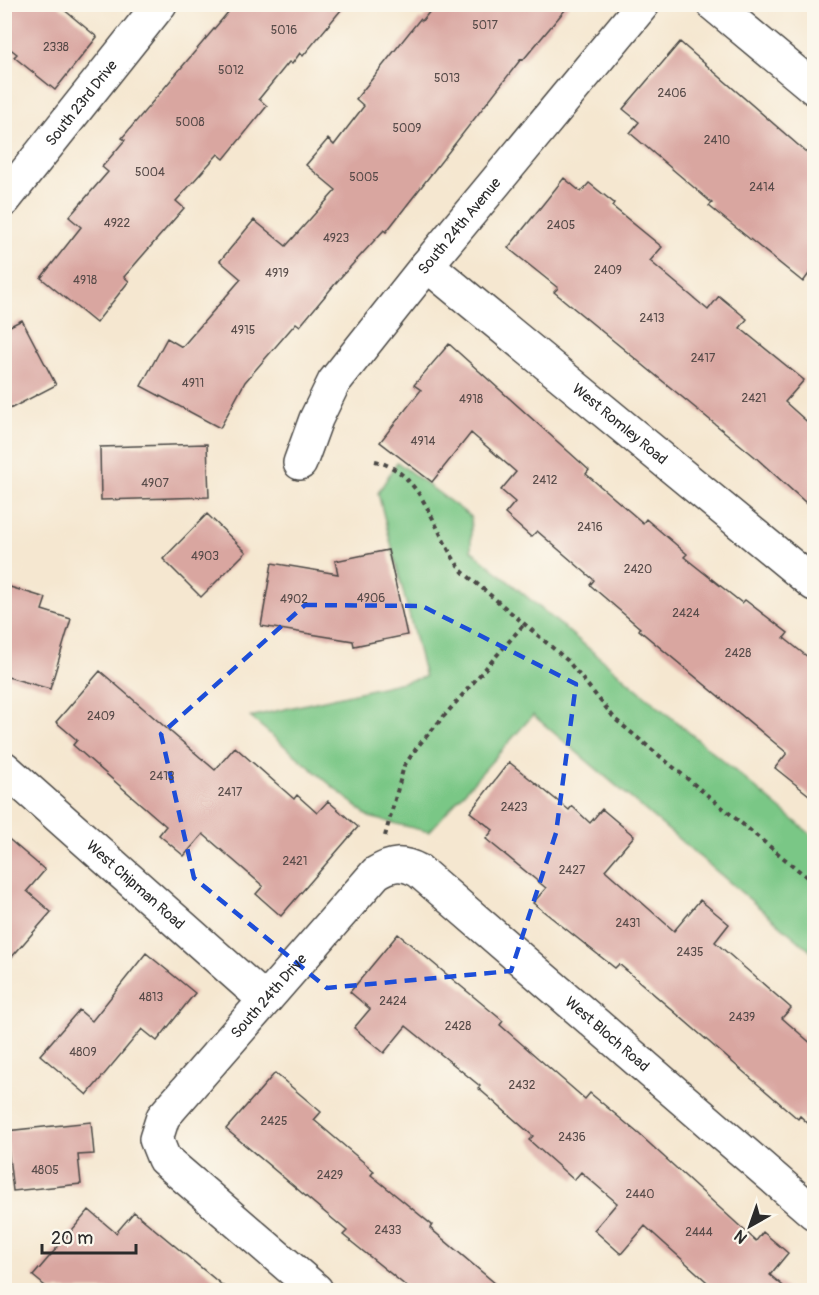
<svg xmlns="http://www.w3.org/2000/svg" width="819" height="1295" font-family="Pangolin,sans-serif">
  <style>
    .green { fill: #7ac786; stroke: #527958; stroke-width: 1.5 }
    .building { fill: #d9a6a0 }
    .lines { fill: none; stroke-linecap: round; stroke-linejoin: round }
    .minor-casing { stroke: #494744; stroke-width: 36 }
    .path { stroke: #494744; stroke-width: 4; stroke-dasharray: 4.5 4.5; stroke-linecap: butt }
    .minor { stroke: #fff; stroke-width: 33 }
    .marked { fill: none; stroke: #1d4ed8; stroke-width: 4.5; stroke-dasharray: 12 8; stroke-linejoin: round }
    .labels { text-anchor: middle; stroke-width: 6; stroke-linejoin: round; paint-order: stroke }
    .number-label { font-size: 12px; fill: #564a48 }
    .street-label { font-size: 15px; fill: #2b2b2b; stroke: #fbf7ec }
  </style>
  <rect width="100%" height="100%" fill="#fbf7ec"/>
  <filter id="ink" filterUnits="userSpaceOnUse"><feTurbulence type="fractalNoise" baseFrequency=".0167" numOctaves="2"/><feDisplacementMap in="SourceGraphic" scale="12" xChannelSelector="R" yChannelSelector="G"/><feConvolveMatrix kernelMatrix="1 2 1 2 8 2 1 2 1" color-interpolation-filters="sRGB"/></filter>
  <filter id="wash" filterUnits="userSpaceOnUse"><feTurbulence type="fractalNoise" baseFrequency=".008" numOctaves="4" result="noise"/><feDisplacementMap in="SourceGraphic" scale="24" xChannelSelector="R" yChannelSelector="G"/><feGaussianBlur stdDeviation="1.35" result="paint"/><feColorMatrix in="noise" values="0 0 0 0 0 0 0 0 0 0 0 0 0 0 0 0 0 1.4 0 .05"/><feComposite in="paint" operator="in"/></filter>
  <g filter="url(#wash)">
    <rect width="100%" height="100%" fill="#f5e7d0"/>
    <!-- green -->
    <path class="green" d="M397,462l74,55v33l343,287v117l-281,-239 -104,117 -60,-15 -119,-100 175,-40 -47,-184z"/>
    <g id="blocks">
      <!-- building -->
      <path class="building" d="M4,4h53l40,33 -42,53 -41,-33 3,-3 -13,-10z
        M235,4h111l-43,52 -3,-3 -8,11 -3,-2 -30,37 8,7 -43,53 -6,-5 -42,47 8,7 -60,69 5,4 -33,42 -55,-45 40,-51 -12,-10 39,-45 -6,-5 23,-27 -3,-2z
        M436,4h134l-47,56 -2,-1 -135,173 -2,-2 -44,48 -40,48 -4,-3 -51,59 -25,46 -79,-42 26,-48 15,9 59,-68 -21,-18 34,-41 32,26 50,-56 -30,-25 22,-26 6,6 30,-39 -8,-7 64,-80 2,2z
        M680,42l134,117v108l-11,15 -94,-76 3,-3 -82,-70 9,-11 -16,-13z
        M564,178l17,14 8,-9 25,20 -2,3 50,41 -12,14 58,49 11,-14 28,23 -7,9 64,52 -19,22 29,26v82l-60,-54 -200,-164 4,-4 -50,-40z
        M22,320l34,65 -52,27v-83z
        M449,344l140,126 -3,4 57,49 3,-4 41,35 -3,3 58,46 3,-3 43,33 -4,5 30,24v137l-39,-31 12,-15 -148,-123 1,-2 -50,-43 4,-5 -57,-49 -6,6 -26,-23 10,-12 -14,-12 15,-18 -45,-39 -39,49 -52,-40 41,-52 -7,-5z
        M207,444l2,53 -108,3 -1,-53z
        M207,514l39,38 -45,45 -38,-38z
        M388,550l19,85 -53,11 -1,-5 -92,-15 11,-63 66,11 -3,-13z
        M10,587l36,11 -4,12 29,9 -21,70 -46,-13v-73z
        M100,671l115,99 20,-23 59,52 3,-4 20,18 11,-12 30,26 -77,89 -25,-22 7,-8 -60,-52 -19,22 -25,-21 7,-9 -93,-81 4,-5 -21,-18z
        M509,762l60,48 3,-4 18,17 12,-14 32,27 -29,34 69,61 26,-31 29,24 -14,18 76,66 -9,10 32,28v83l-14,-13 -2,3 -179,-155 -4,4 -82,-65 13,-15 -60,-49 7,-9 -23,-18z
        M4,835l41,35 -18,21 24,21 -47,54z
        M398,934l105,87 -3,4 85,74 5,-6 49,41 117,107 7,-9 25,21 -18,22 18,15h-72l-71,-64 -24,28 -27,-24 23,-27 -36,-31 -7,8 -45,-40 4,-4 -55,-48 2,-2 -74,-60 -22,27 -30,-25 16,-19 -20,-17z
        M146,953l49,40 -38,48 -15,-12 -55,66 -47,-40 39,-45 13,11z
        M275,1073l46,39 -7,8 60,51 -3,4 61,50 -2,3 73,62h-92l-68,-55 4,-4 -121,-102z
        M91,1122l3,32 -16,1 3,29 -68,7 -7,-60z
        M89,1210l27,23 18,-21 94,78h-178l-17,-14z"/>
    </g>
  </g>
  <g filter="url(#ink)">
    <use href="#blocks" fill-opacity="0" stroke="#494744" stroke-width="1.5"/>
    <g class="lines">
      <!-- minor casing -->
      <g class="minor-casing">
        <g id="minor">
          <path d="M713,4l101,84"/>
          <path id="s1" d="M4,200l156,-196"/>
          <path id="s2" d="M427,265l387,319"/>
          <path id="s3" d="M300,463l16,-44 18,-37 93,-117 216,-261"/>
          <path id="s4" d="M4,768l261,232"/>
          <path id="s5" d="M316,1290l-152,-131 -8,-20 7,-22 213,-244c16,-10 26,-11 43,-2l395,342"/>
        </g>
      </g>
      <!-- path -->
      <path class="path" d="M375,461c51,12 59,76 88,111l104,88 49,60 198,163
        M385,836l19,-70 14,-20 107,-123"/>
      <!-- minor -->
      <use href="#minor" class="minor"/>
    </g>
  </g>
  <!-- marked area -->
  <path class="marked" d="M305,605l117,1 154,78 -20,149 -45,138 -184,17 -133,-110 -33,-144z"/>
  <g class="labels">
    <!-- number labels -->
    <g class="number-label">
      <text x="485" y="29">5017</text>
      <text x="284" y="34">5016</text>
      <text x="56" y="51">2338</text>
      <text x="231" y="74">5012</text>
      <text x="447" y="82">5013</text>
      <text x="672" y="97">2406</text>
      <text x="190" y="126">5008</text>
      <text x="407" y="132">5009</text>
      <text x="717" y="144">2410</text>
      <text x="150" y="176">5004</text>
      <text x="364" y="181">5005</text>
      <text x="762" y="191">2414</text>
      <text x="117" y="227">4922</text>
      <text x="561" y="229">2405</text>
      <text x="336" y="242">4923</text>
      <text x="608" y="274">2409</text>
      <text x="277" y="277">4919</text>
      <text x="85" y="284">4918</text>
      <text x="652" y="322">2413</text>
      <text x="243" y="334">4915</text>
      <text x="703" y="362">2417</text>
      <text x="193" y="387">4911</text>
      <text x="754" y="402">2421</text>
      <text x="471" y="403">4918</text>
      <text x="423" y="445">4914</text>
      <text x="545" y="484">2412</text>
      <text x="155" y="487">4907</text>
      <text x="590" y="531">2416</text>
      <text x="205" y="560">4903</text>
      <text x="638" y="573">2420</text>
      <text x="371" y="602">4906</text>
      <text x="294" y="603">4902</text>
      <text x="686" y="617">2424</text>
      <text x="738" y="657">2428</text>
      <text x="101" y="720">2409</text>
      <text x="162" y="780">2413</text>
      <text x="230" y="796">2417</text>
      <text x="514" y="811">2423</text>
      <text x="295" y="865">2421</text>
      <text x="572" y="874">2427</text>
      <text x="628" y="927">2431</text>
      <text x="690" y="956">2435</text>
      <text x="151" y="1001">4813</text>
      <text x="393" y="1005">2424</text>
      <text x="742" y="1021">2439</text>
      <text x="458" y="1030">2428</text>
      <text x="83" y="1056">4809</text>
      <text x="522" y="1089">2432</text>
      <text x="274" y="1125">2425</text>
      <text x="572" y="1141">2436</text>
      <text x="45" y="1174">4805</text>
      <text x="330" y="1179">2429</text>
      <text x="640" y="1198">2440</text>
      <text x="388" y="1234">2433</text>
      <text x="699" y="1236">2444</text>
    </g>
    <!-- street labels -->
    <g class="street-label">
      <text dy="5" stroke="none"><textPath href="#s1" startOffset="124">South 23rd Drive</textPath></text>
      <text dy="5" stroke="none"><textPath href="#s3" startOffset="288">South 24th Avenue</textPath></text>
      <text dy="5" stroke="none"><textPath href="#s2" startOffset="250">West Romley Road</textPath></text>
      <text dy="5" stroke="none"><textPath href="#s4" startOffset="176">West Chipman Road</textPath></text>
      <text dy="5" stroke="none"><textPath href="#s5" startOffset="406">South 24th Drive</textPath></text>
      <text dy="5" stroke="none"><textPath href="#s5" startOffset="864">West Bloch Road</textPath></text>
    </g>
  </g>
  <!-- margin -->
  <rect width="819" height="1295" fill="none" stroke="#fbf7ec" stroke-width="24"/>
  <!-- north arrow -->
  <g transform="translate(750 1226) rotate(220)" stroke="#fbf7ec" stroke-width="4.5" paint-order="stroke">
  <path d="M0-4.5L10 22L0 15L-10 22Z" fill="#2b2b2b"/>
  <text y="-9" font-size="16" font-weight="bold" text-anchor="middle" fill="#2b2b2b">N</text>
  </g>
  <!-- scale -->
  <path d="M42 1244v9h94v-9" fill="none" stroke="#2b2b2b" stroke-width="3"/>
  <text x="51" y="1244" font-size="18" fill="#2b2b2b" stroke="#fbf7ec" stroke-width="4.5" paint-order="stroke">20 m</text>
</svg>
